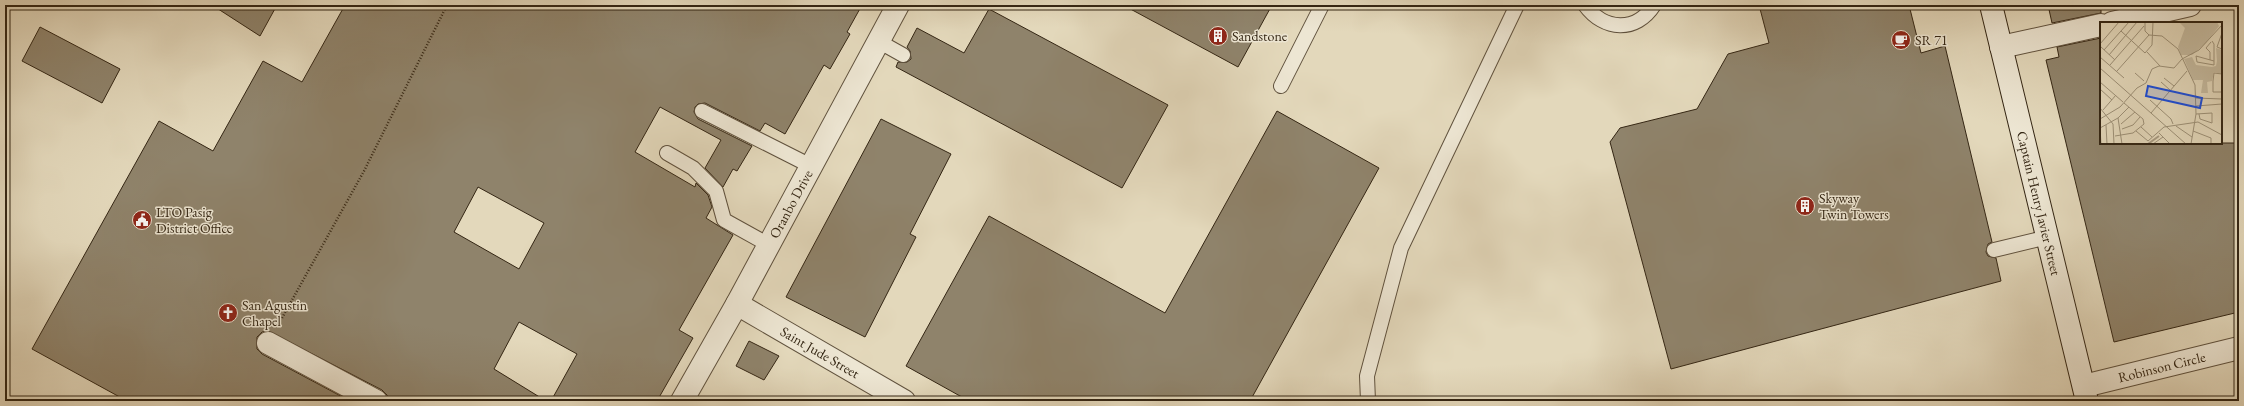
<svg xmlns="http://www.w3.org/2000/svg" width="2244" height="406" font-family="'EB Garamond',serif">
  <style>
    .building { fill: #8f836b; stroke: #342614; fill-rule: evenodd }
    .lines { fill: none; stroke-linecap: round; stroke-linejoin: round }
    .lane-casing { stroke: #60523e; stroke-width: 16 }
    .street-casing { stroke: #60523e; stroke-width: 24 }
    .secondary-casing { stroke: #342614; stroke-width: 24 }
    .path { stroke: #342614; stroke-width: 2.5; stroke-dasharray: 1 2; stroke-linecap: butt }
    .lane { stroke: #ede6d3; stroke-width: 14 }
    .street { stroke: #ede6d3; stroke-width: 22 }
    .secondary { stroke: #ede6d3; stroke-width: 22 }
    .labels { text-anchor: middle; stroke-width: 3; stroke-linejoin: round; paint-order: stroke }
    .poi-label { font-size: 14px; fill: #342614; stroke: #ede6d3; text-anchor: start }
    .street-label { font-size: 14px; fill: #342614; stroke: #ede6d3 }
    .inset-river { fill: none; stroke: #a89b82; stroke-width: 2 }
    .inset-road { fill: none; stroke: #9d9178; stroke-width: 1 }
    .view { fill: #1d4ed8; fill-opacity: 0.15; stroke: #1d4ed8; stroke-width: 2 }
    .inset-edge { fill: none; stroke: #342614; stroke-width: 2 }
  </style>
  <rect width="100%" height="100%" fill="#e3d8bb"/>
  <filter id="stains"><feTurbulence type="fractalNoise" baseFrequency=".005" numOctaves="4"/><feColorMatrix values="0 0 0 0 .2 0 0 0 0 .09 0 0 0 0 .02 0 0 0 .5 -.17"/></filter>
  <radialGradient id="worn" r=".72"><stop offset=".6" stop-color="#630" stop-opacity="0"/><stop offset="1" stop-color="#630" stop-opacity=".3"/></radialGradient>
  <!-- building -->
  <path class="building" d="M212,5h65l-17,31z
    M345,5h517l-15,27 3,2 -20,35 -6,-4 -39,69 -20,-11 -5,8 -55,-28 -7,1 -3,3 -1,5 4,7 54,27 -15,25 -4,-2 -10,18 -18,-19 16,-28 -61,-33 -25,45 60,35 1,-4 12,12 4,12 -6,11 27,17 -54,95 14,8 -36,63h-106l26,-47 -58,-32 -25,47 52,32h-158l-1,-6 -5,-5 -114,-59 -6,1 -5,5v12l5,5 88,47h-223l-95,-52 127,-228 54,30 50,-90 39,21zM478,187l66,36 -25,46 -65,-37z
    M1123,5h149l-34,62z
    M1759,5h150l12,48 24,-7 47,196 -4,2 -2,8 2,4 8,2 5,23 -330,88 -61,-227 10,-14 77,-19 31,-55 41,-11z
    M2048,5h53v8l-49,10z
    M989,9l179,96 -46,83 -226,-121 2,-5h9l4,-3 -1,-8 -3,-4 10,-19 47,25z
    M40,27l80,42 -18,34 -80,-42z
    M2101,38v105h138v169l-125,30 -68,-282 13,-3 -2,-10z
    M1277,111l102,57 -129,233h-281l-63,-35 83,-150 176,97z
    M881,119l70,35 -41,80 6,3 -51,100 -79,-40z
    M749,341l30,15 -15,24 -28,-14z"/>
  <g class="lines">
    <!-- lane casing -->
    <g class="lane-casing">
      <path id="lane" d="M1585,5c19,26 51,28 69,0
        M878,41l25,14
        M1281,86l41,-81
        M702,111l109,55
        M667,153l26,15 23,23 8,29 45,25
        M1994,250l54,-13
        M1368,401l-1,-25 34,-128 116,-243"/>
    </g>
    <!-- street casing -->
    <g class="street-casing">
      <g id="street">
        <path d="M2112,23l78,-18"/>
        <path d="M2001,47l100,-22"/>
        <path id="s1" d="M737,304l167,97"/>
        <path d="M268,343l108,58"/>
        <path id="s2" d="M2084,386l155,-38"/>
        <path id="s3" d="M682,401l55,-97 161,-299"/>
      </g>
    </g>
    <!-- secondary casing -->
    <g class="secondary-casing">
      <g id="secondary">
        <path id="s4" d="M1991,5l96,396"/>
      </g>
    </g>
    <!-- path -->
    <path class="path" d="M282,318l82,-147 83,-166"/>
    <!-- lane -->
    <use href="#lane" class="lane"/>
    <!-- street -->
    <use href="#street" class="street"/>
    <!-- secondary -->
    <use href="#secondary" class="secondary"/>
  </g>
  <!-- icons -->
  <defs>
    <g id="building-disc" transform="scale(1)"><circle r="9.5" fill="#8f2418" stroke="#ede6d3"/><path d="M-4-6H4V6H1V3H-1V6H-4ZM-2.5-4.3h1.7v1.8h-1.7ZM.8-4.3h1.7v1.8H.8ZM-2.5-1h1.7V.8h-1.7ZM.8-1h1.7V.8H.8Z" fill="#fff"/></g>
    <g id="cafe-disc" transform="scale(1)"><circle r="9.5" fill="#8f2418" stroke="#ede6d3"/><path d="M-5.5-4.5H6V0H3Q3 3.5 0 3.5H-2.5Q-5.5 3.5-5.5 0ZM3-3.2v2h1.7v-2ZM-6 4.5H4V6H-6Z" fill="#fff"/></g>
    <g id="civic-disc" transform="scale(1)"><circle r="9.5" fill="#8f2418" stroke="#ede6d3"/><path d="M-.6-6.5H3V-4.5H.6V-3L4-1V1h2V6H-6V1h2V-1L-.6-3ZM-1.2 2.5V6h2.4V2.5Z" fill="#fff"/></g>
    <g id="church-disc" transform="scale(1)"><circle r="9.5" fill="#8f2418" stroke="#ede6d3"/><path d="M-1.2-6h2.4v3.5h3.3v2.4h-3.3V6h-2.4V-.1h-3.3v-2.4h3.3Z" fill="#fff"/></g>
  </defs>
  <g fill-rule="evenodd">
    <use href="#building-disc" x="1218" y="36"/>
    <use href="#cafe-disc" x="1901" y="40"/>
    <use href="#building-disc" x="1805" y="206"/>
    <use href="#civic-disc" x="142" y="220"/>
    <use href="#church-disc" x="228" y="313"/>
  </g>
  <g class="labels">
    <!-- poi labels -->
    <g class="poi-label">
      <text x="1232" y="41">Sandstone</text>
      <text x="1915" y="45">SR 71</text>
      <text x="1819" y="203">Skyway<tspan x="1819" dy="16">Twin Towers</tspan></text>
      <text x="156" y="217">LTO Pasig<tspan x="156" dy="16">District Office</tspan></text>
      <text x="242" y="310">San Agustin<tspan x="242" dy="16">Chapel</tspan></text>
    </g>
    <!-- street labels -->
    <g class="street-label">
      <text dy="5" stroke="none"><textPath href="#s4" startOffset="204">Captain Henry Javier Street</textPath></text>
      <text dy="5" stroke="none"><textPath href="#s3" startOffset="225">Oranbo Drive</textPath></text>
      <text dy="5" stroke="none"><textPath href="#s1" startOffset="96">Saint Jude Street</textPath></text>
      <text dy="5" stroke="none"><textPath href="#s2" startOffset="80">Robinson Circle</textPath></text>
    </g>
  </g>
  <!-- overview -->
  <g transform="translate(2100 22)">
    <rect width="122" height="122" fill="#e3d8bb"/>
    <path d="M117,0l2,4 -13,17 -14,12h-11l-3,-8 7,-19 -5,-5zM116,26l6,2v24l-8,-2 -2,9 -5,1 1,11h-7l2,-13h-10l-9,-21 8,-2 4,8 16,2 4,-1 1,-5z" fill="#c5ba9f"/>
    <path class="inset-river" d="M48,122l11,-8"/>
    <path class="inset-road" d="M45,0v9l4,4 13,1 16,13 17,36 1,29 -5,30M21,9l24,22M122,11l-5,14 5,2M0,22l19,-22M0,24l15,14M4,28l25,-28M47,30l13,14M45,31l7,-8 1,-23M9,33l28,-33M96,34l1,6 17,3v-21l-2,-3M96,34l18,5M0,35l24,21M82,37l17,-9 23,-25M110,38v-8l-4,-4 5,-6M10,43l34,-39M0,46l86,76M17,49l32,-36M35,51l9,8M122,52l-8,-1 -1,8v11h9M64,56l10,8M0,60l23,20M61,60l9,8M0,67l12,11M96,76l26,1M50,78l21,19 2,5M96,84l26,-2M0,86l13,16 1,20M3,88l13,-15M51,91l36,-42M96,92l16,-1v10l-12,-4 -1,-5M18,96l4,26M0,97l20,-12 17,-19 9,-5 6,-14 7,-3 15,2 8,-9M21,102l14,-12M6,103l1,19M76,104l16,11M41,105l11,10M64,105l34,-5 24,13M0,106l18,-10 11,-11M0,106l1,16M22,107l11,-4 7,-8M36,109l12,10 16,-14M93,109l18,7v6M59,111l11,11M15,114l18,-3 11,-9 -1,-5 -19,-16M53,122l10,-7"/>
    <path class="view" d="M48,64l54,12 -2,10 -54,-12z"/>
    <rect width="122" height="122" class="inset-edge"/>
  </g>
  <!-- margin -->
  <rect width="2244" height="406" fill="none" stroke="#e3d8bb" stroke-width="20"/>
  <rect x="6" y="6" width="2232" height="394" fill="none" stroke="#342614" stroke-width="2"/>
  <rect x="10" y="10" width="2224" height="386" fill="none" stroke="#342614"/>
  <rect width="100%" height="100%" filter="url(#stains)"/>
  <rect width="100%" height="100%" fill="url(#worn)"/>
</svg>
